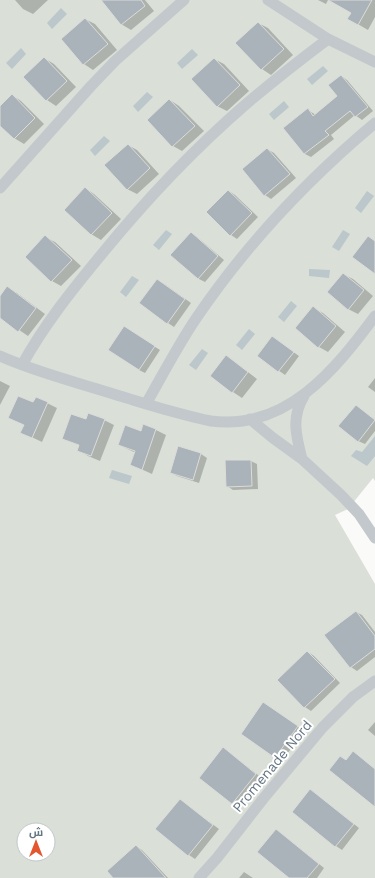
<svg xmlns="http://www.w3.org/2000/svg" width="375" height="878" font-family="'Work Sans',Cairo,sans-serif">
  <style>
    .green { fill: #dadfd7; fill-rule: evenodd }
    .water { fill: #bbc7cb }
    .shadow { fill: #0003 }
    .building { fill: #aab3b9; stroke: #dcdcda }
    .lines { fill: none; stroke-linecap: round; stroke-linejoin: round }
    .minor { stroke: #c3c8cc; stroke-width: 11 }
    .labels { text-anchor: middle; stroke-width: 4; stroke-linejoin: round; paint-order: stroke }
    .street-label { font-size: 14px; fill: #657683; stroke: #fff }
  </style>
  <rect width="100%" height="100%" fill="#fafaf8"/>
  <!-- green -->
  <path class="green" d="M0,0h375v481l-2,-3 -25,31 -13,6 40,69v294h-375zM24,830h24v24h-24z"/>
  <!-- water -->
  <path class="water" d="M61,8l6,6 -15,15 -5,-6z
    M21,48l5,6 -14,15 -6,-6z
    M192,49l6,6 -16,14 -5,-6z
    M323,66l5,5 -16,14 -5,-6z
    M147,92l6,5 -15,15 -5,-6z
    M284,101l5,6 -15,13 -5,-6z
    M104,136l6,5 -15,15 -5,-6z
    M367,191l7,5 -13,17 -6,-5z
    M166,230l6,4 -13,16 -6,-5z
    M343,230l7,4 -11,17 -7,-4z
    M309,269l21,1 -1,8 -20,-2z
    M132,276l7,4 -13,17 -6,-5z
    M291,301l6,5 -13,16 -6,-5z
    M249,329l6,5 -13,16 -6,-5z
    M202,349l6,4 -12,17 -7,-5z
    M375,436v20l-8,10 -16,-10 5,-6 6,2z
    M112,470l20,6 -3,8 -20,-6z"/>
  <!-- shadow -->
  <path class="shadow" d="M15,0h33l-15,14 -10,-5z
    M102,0h43l9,11 -23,19 -10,-6z
    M318,0h10l-2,4z
    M340,0h35v17l-7,13 -19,-11 3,-6z
    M85,19l10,5 22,26 -24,20 -9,-6z
    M258,23l10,5 25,27 -22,20 -9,-6z
    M44,58l10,6 22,23 -20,19 -9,-6z
    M214,59l10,5 25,27 -22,20 -10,-5z
    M341,76l6,4 26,31 -11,9 -7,-5 -24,20 3,4 -23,18 -6,-3 -20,-26 23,-18 8,5 22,-19z
    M12,95l9,6 23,23 -20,20 -10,-6 -14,-14v-17z
    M170,100l9,6 25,25 -22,20 -9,-5z
    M128,145l9,5 22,24 -22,20 -10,-5z
    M267,149l7,4 22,25 -25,21 -6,-4z
    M85,188l9,6 27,25 -20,21 -10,-6z
    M229,191l6,4 23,22 -21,22 -6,-4z
    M191,234l6,3 27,23 -19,22 -6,-3 -27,-24z
    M45,237l10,5 26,24 -20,20 -9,-5z
    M343,274l10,5 20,17 -15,18 -10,-5z
    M163,283l28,20 -17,24 -6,-4z
    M7,287l10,6 28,21 -17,22 -28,-19v-20z
    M313,308l10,5 22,19 -17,20 -9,-5 -23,-19z
    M130,331l30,19 -15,23 -6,-3z
    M272,337l27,19 -14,19 -27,-19z
    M226,356l9,6 22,17 -15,19 -9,-6 -22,-16z
    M375,378v14l-7,-5z
    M0,381l10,5 -10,19z
    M47,403l10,5 -15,34 -21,-10 3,-7 -15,-8z
    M356,406l19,14v11l-10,13 -7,-3z
    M86,420h18l10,5 -14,36 -12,-5 -10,-6 2,-4 -17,-8z
    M144,426l12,4 10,5 -14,39 -20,-9 4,-12 -17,-8 23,-13z
    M179,448l22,6 6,4 -8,25 -22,-7 -6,-3z
    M251,461l6,3 1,25 -25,1 -6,-4z
    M356,612l6,3 13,17v25l-18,14 -6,-4z
    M308,652l6,4 26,27 -29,28 -6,-4z
    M270,707l34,24 -22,30 -40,-27z
    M375,722v14l-7,-6z
    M224,749l38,29 -24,29 -6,-4z
    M311,790l48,38 -17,22 -6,-4z
    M180,800l39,29 -24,30 -6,-4z
    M282,834l42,34 -7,10h-26z
    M136,846l6,4 26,28h-54z
    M244,872l9,6h-14z"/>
  <!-- building -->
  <path class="building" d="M101,0h40l4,6 -24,19z
    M328,0h44l-14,25 -11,-6 4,-6z
    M85,18l23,26 -25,21 -22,-26z
    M258,22l26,27 -23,21 -26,-27z
    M44,57l23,24 -21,20 -23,-24z
    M214,58l26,27 -23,22 -26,-28z
    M341,75l27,32 -13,10 -5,-6 -25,20 4,4 -25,19 -21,-26 25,-20 5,8 24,-20 -9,-11z
    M12,94l23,24 -21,21 -14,-13v-20z
    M169,99l26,27 -23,21 -25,-27z
    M128,144l22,24 -23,22 -23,-25z
    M267,148l23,26 -26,22 -22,-27z
    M85,187l27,26 -21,22 -27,-25z
    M228,190l24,23 -22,23 -24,-24z
    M191,232l27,24 -20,23 -28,-24z
    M45,235l27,25 -21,22 -26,-25z
    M368,236l7,5v33l-23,-17z
    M343,273l21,17 -16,20 -21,-18z
    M157,279l28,20 -18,25 -28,-21z
    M7,286l29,22 -18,24 -18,-14v-22z
    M313,306l23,20 -18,22 -23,-20z
    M124,326l31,20 -16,24 -31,-20z
    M272,336l22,16 -16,20 -21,-16z
    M226,355l22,17 -16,21 -22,-17z
    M18,396l15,6 3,-5 12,5 -16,36 -12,-5 4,-8 -16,-7z
    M356,405l19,15 -17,22 -20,-16z
    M88,413l17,6 -14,37 -14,-5 2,-6 -17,-6 9,-25 15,5z
    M143,424l13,5 -14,41 -12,-5 5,-14 -17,-6 7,-20 16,6z
    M178,446l23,7 -8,27 -23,-7z
    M225,460h26l1,26 -26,1z
    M356,611l19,25v13l-25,19 -26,-33z
    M307,651l28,28 -31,29 -27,-28z
    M263,702l35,24 -23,32 -34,-24z
    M223,747l33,27 -24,30 -33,-26z
    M353,751l22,18v38l-46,-37 11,-14 6,4z
    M310,789l44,35 -19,23 -43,-35z
    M180,799l33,26 -25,31 -33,-27z
    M276,829l43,35 -12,14h-18l-32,-26z
    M136,845l30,33h-53l-6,-7z"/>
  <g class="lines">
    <!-- minor -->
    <path class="minor" d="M268,0l60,39 47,23
      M0,188l91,-102 24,-25 69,-61
      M0,356c38,17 80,27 120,40 20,6 39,12 58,17 11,3 22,6 33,8 75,10 124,-51 164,-105
      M22,365c22,-40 50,-75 79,-110 44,-54 92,-105 144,-150 27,-23 55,-45 83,-66
      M146,404c16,-28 31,-57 49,-84 50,-74 112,-140 180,-197
      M250,419l23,19 29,21 39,36 18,19 16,24
      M302,459c-6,-23 -11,-42 2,-63
      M199,878l18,-20 46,-59 60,-72 30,-30 22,-16"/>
  </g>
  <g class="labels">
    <!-- street labels -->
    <g class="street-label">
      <text transform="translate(272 766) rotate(-50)" y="5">Promenade Nord</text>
    </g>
  </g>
  <!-- north arrow -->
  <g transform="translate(36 842)"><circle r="19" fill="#ffffff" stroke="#c1c8cd"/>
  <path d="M0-3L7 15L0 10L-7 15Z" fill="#e4572e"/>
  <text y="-6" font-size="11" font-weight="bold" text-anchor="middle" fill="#657683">ش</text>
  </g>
</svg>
